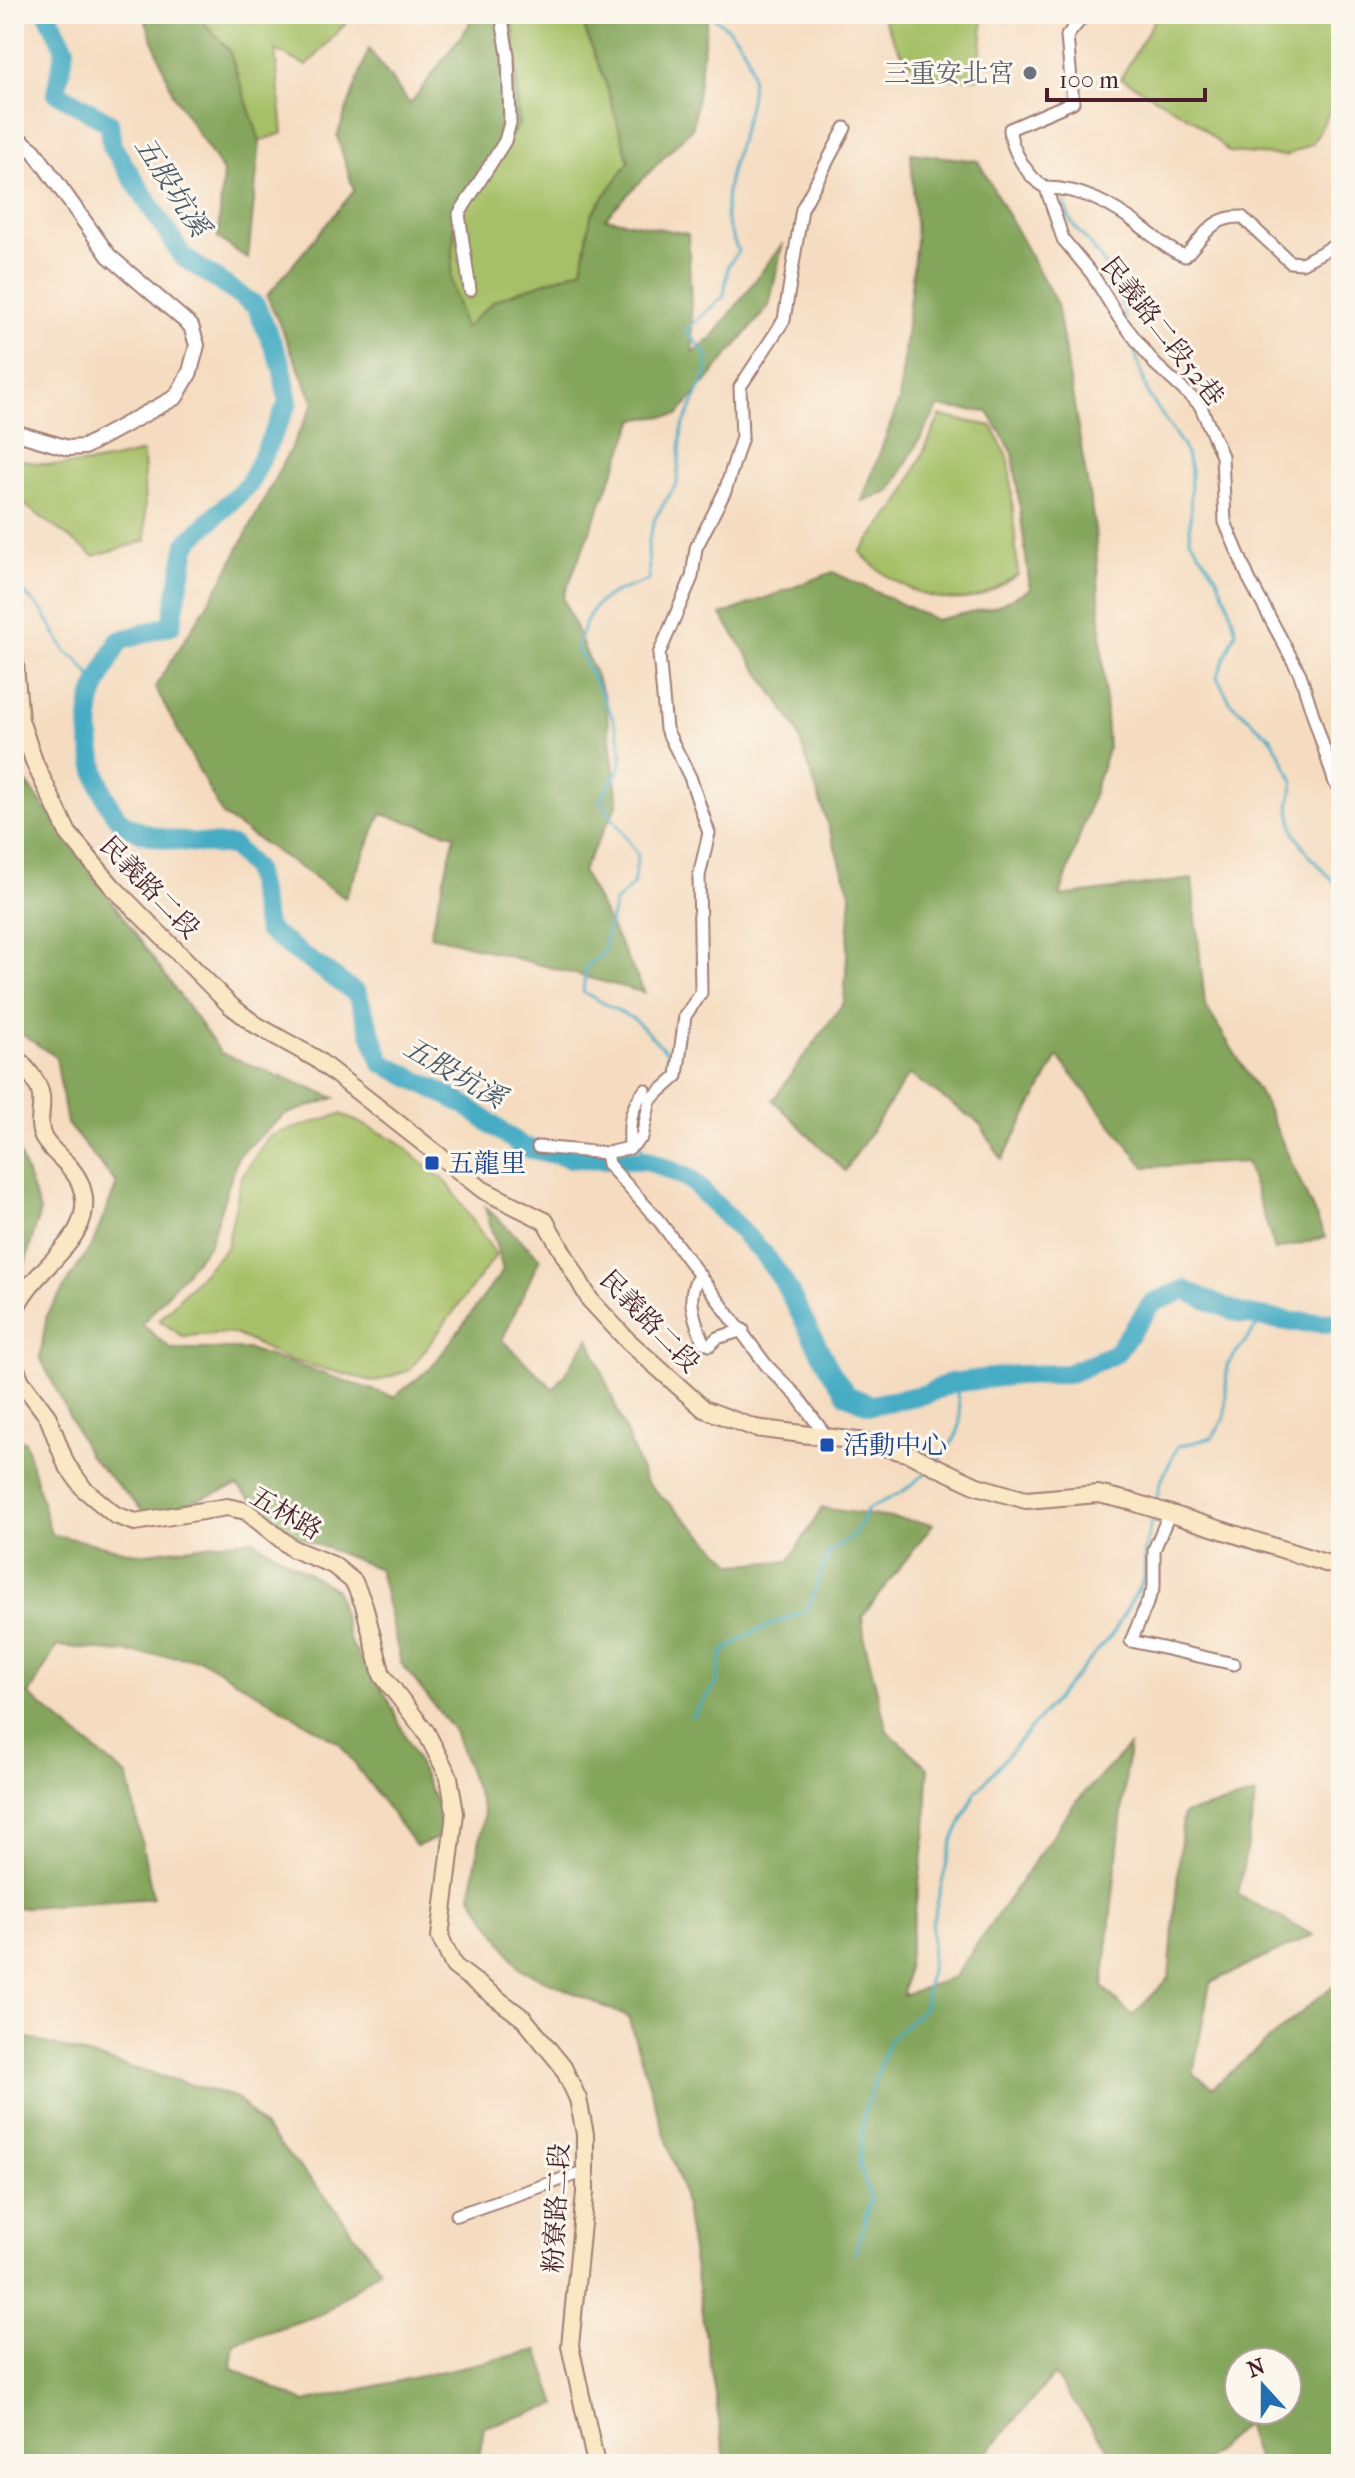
<svg xmlns="http://www.w3.org/2000/svg" width="1355" height="2478" font-family="'IM FELL French Canon','Noto Serif TC',serif">
  <style>
    .green { fill: #a5c066; stroke: #787048; stroke-width: 2 }
    .forest { fill: #84a65b; stroke: #676243; stroke-width: 2; fill-rule: evenodd }
    .lines { fill: none; stroke-linecap: round; stroke-linejoin: round }
    .stream { stroke: #45acc4; stroke-width: 3 }
    .river { stroke: #45acc4; stroke-width: 20 }
    .minor-casing { stroke: #a07e76; stroke-width: 15 }
    .tertiary-casing { stroke: #a07e76; stroke-width: 18 }
    .secondary-casing { stroke: #a07e76; stroke-width: 20 }
    .minor { stroke: #fff; stroke-width: 11 }
    .tertiary { stroke: #fff; stroke-width: 14 }
    .secondary { stroke: #fae7c3; stroke-width: 16 }
    .worship-dot { fill: #6b7280; stroke: #fbf7ec; stroke-width: 3 }
    .transit-dot { fill: #1a4fb4; stroke: #fbf7ec; stroke-width: 3 }
    .labels { text-anchor: middle; stroke-width: 6; stroke-linejoin: round; paint-order: stroke }
    .worship-label { font-size: 26px; fill: #5b616d; stroke: #fbf7ec; text-anchor: end }
    .street-label { font-size: 26px; fill: #4a1f2b; stroke: #fbf7ec }
    .transit-label { font-size: 26px; fill: #164399; stroke: #fbf7ec; text-anchor: start }
    .water-label { font-size: 28px; font-style: italic; fill: #485768; stroke: #fbf7ec }
  </style>
  <rect width="100%" height="100%" fill="#fbf7ec"/>
  <filter id="ink" filterUnits="userSpaceOnUse"><feTurbulence type="fractalNoise" baseFrequency=".0125" numOctaves="2"/><feDisplacementMap in="SourceGraphic" scale="16" xChannelSelector="R" yChannelSelector="G"/><feConvolveMatrix kernelMatrix="1 2 1 2 8 2 1 2 1" color-interpolation-filters="sRGB"/></filter>
  <filter id="wash" filterUnits="userSpaceOnUse"><feTurbulence type="fractalNoise" baseFrequency=".006" numOctaves="4" result="noise"/><feDisplacementMap in="SourceGraphic" scale="32" xChannelSelector="R" yChannelSelector="G"/><feGaussianBlur stdDeviation="1.8" result="paint"/><feColorMatrix in="noise" values="0 0 0 0 0 0 0 0 0 0 0 0 0 0 0 0 0 1.4 0 .05"/><feComposite in="paint" operator="in"/></filter>
  <g filter="url(#wash)">
    <rect width="100%" height="100%" fill="#f5dcc0"/>
    <!-- green -->
    <path class="green" d="M196,14h158l-47,52 -32,-16 8,83 -23,8 -31,-90z
      M506,14h73l27,70 23,78 -38,53 -9,54 -87,31 -31,30 -13,-50 5,-73 62,-82z
      M881,14h109l-7,5 -4,59c-66,3 -71,-8 -98,-64z
      M1158,14h183v76l-28,53 -27,13 -57,-4 -34,-31 -74,-43z
      M940,416l52,10 17,34 9,115c-14,7 -30,20 -46,23 -40,8 -86,-16 -112,-46l42,-53z
      M143,452l3,89 -52,15 -80,-59v-40c40,16 89,5 129,-5z
      M341,1114l55,26 52,44 48,71 -86,115 -35,12 -86,-22 -56,-27 -51,3 -23,-16 68,-73 14,-69 28,-42z"/>
    <!-- forest -->
    <path class="forest" d="M143,14h53l33,36 31,91 -12,118 -30,-21 5,-66 -49,-76z
      M469,14h37l8,15 5,96 -63,83 -5,72 13,49 31,-29 87,-31 9,-54 38,-53 -23,-78 -27,-70h129l-15,113 -88,91 83,16 5,119 19,-15 71,-95 -14,63 -91,109 -43,4 -72,179 42,100 13,105 -36,68 63,122 -215,-58 25,-100 -74,-21 -36,84 -122,-82 -68,-129 68,-108 91,-176 -47,-107 87,-105 -17,-55 32,-87 41,55 59,-79z
      M911,153l67,8 79,143 38,225 13,220 -48,147 132,-17 13,126 58,94 62,138 -50,13 -29,-88 -101,5 -87,-110 -56,103 -22,-36 -71,-50 -64,97 -72,-71 71,-98 7,-107 -55,-167 -75,-113 112,-43 103,48 61,-14 33,-17 -17,-136 -25,-41 -50,-5 -48,85 -28,9 37,-100 17,-161z
      M14,765l207,288 114,45 -51,17 -46,41 -29,89 -67,79 29,25h77l146,48 38,-30 71,-97 -18,-63 55,51 -38,82 52,49 35,-51 56,143 89,83 55,-3 33,-53 111,16 -71,93 3,26 22,88 41,37 -2,64 -23,164 51,-19 121,-174 54,-57 -26,241 29,29 37,-38 14,-164 73,-19 -18,100 75,40 -103,48 -17,91 20,13 128,-108v384l-7,3 5,98h-81l-13,-40 -44,40h-82l-65,-89 -77,89h-251l-44,-275 -54,-172 -108,-48 -49,-74 13,-82 -30,-82 -53,-68 -22,-94 -93,-37 -49,-46 -89,30 -59,-60 -49,-99 7,-43 46,-71 24,-59 -50,-60 -11,-67 -42,-28zM1239,2362h48v48h-48z
      M14,1139l26,72 -17,61 -9,7z
      M14,1439l11,2 26,93 89,20 111,-15 85,51 14,52 38,57 63,135 -35,12 -77,-103 -139,-84 -143,-13 -28,49 99,82 25,121 -139,10z
      M14,2034l223,64 91,101 52,70 -58,45 -88,29 -3,25 73,34 234,-52 19,55 -73,22 -5,30 -27,7h-438z"/>
    <g class="lines">
      <!-- stream -->
      <path class="stream" d="M1064,201c8,28 9,23 26,43 17,20 30,50 36,75
        M1132,342l16,52 35,52 8,23 -1,70 26,37 13,30 7,25 -19,46 14,26 41,36 22,42 -5,26 6,27 17,25 29,30
        M14,583l28,27 24,42 11,7 21,26
        M648,1093l18,-19 2,-21 -33,-33 -52,-28 3,-26 16,-11 13,-53 18,-17 5,-30 -38,-56c6,-10 17,-22 20,-33 9,-33 -29,-89 -43,-118 14,-50 26,-52 72,-68l-1,-36 7,-26 22,-35 5,-55 25,-55v-18l-21,-25 38,-34 4,-30 10,-15c-4,-11 -11,-24 -12,-35 -4,-78 71,-149 -18,-202
        M635,1126l7,-23
        M640,1144l7,16
        M937,1461c29,-32 25,-37 18,-79
        M1156,1502l4,-19 18,-37 34,-8 13,-20 2,-53 37,-48
        M692,1716l25,-33 5,-30 29,-20 56,-23 22,-58 23,-15 16,-28 34,-17 28,-22
        M855,2253l16,-54 -12,-36 5,-51 25,-72 35,-32 7,-45 1,-39 20,-82 23,-49 138,-160 31,-54 1,-29 8,-36"/>
      <!-- river -->
      <path class="river" d="M48,14l17,35 -9,43 53,31 3,23 71,111 73,49 26,60 6,37 -39,81 -62,59 -16,82 -52,16c-9,18 -20,37 -26,56 -11,30 4,101 27,123 25,22 81,23 113,26l21,23 13,61 90,64 25,69 80,40 61,44 48,11 76,2 43,19 72,73 20,27 48,91 17,25 24,10 55,-11 25,-11 66,-8 51,-1 48,-21 36,-50 32,-13 58,24 52,8 47,1"/>
    </g>
  </g>
  <g filter="url(#ink)">
    <g class="lines">
      <!-- minor casing -->
      <g class="minor-casing">
        <path id="minor" d="M1046,188c-17,-9 -36,-39 -36,-59l63,-27 -6,-66 18,-22
          M1341,242l-39,21 -12,-1 -48,-45c-31,-1 -38,20 -57,39 -17,-6 -28,-17 -42,-28 -29,-22 -61,-40 -97,-40l17,51 29,35 27,44 36,46 45,41 22,51 3,66 24,57 51,95 35,109 6,8
          M470,290l-11,-76 46,-73 5,-18 -2,-68 -7,-41
          M538,1147l68,6 24,-5 12,-11 8,-37 27,-24 8,-60 16,-23 -2,-117 10,-43 -19,-56 -24,-48 -7,-75 33,-77 4,-29 29,-57 17,-54 -2,-50 44,-67 18,-111 43,-81
          M630,1148c-1,-24 -1,-39 15,-58
          M606,1153l2,11 52,58 107,144 30,30 29,40
          M700,1275c-16,20 -5,45 3,67l7,3 7,-7 26,-8
          M1170,1512l-16,38v37l-23,54 103,23
          M457,2215l129,-44"/>
      </g>
      <!-- tertiary casing -->
      <g class="tertiary-casing">
        <path id="tertiary" d="M14,135l20,16 75,105 82,70 6,19 -7,27 -14,25 -92,50 -16,1 -54,-16"/>
      </g>
      <!-- secondary casing -->
      <g class="secondary-casing">
        <path id="secondary" d="M14,655l6,65 15,44 33,69 44,53 119,120 25,19 59,33 168,132 62,31 45,79 38,41 76,68 51,19 110,14 42,11 70,33 49,14 72,-6 35,8 208,66
          M14,1055c10,11 25,26 27,41 2,15 -5,29 3,43 10,16 28,25 36,44 23,56 -52,84 -66,131
          M14,1364l7,17 27,36 18,47 18,25 31,26 20,7 92,-15 19,4 47,38 40,16 21,17 10,23 18,70 44,57 23,45 6,36 -15,124 14,29 70,53 39,48 15,32 7,35v59l-15,153 26,118"/>
      </g>
      <!-- minor -->
      <use href="#minor" class="minor"/>
      <!-- tertiary -->
      <use href="#tertiary" class="tertiary"/>
      <!-- secondary -->
      <use href="#secondary" class="secondary"/>
    </g>
  </g>
  <!-- markers -->
  <circle class="worship-dot" cx="1030" cy="73" r="8"/>
  <g class="transit-dot">
    <rect x="424" y="1155" width="16" height="16" rx="4"/>
    <rect x="819" y="1437" width="16" height="16" rx="4"/>
  </g>
  <g class="labels">
    <!-- worship labels -->
    <g class="worship-label">
      <text x="1014" y="82">三重安北宮</text>
    </g>
    <!-- street labels -->
    <g class="street-label">
      <text transform="translate(1163 331) rotate(52)" y="9">民義路二段52巷</text>
      <text transform="translate(150 887) rotate(46)" y="9">民義路二段</text>
      <text transform="translate(650 1321) rotate(46)" y="9">民義路二段</text>
      <text transform="translate(286 1513) rotate(30)" y="9">五林路</text>
      <text transform="translate(556 2208) rotate(-87)" y="9">粉寮路二段</text>
    </g>
    <!-- transit labels -->
    <g class="transit-label">
      <text x="448" y="1172">五龍里</text>
      <text x="843" y="1454">活動中心</text>
    </g>
    <!-- water labels -->
    <g class="water-label">
      <text transform="translate(173 186) rotate(57)" y="10">五股坑溪</text>
      <text transform="translate(455 1072) rotate(30)" y="10">五股坑溪</text>
    </g>
  </g>
  <!-- margin -->
  <rect width="1355" height="2478" fill="none" stroke="#fbf7ec" stroke-width="48"/>
  <!-- north arrow -->
  <g transform="translate(1263 2386) rotate(339)"><circle r="38" fill="#fbf7ec" stroke="#b4a19f" stroke-width="2"/>
  <path d="M0-6L14 30L0 20L-14 30Z" fill="#1f6fb2"/>
  <text y="-12" font-size="22" font-weight="bold" text-anchor="middle" fill="#4a1f2b">N</text>
  </g>
  <!-- scale -->
  <path d="M1047 88v12h158v-12" fill="none" stroke="#4a1f2b" stroke-width="4"/>
  <text x="1059" y="88" font-size="24" fill="#4a1f2b" stroke="#fbf7ec" stroke-width="6" paint-order="stroke">100 m</text>
</svg>
